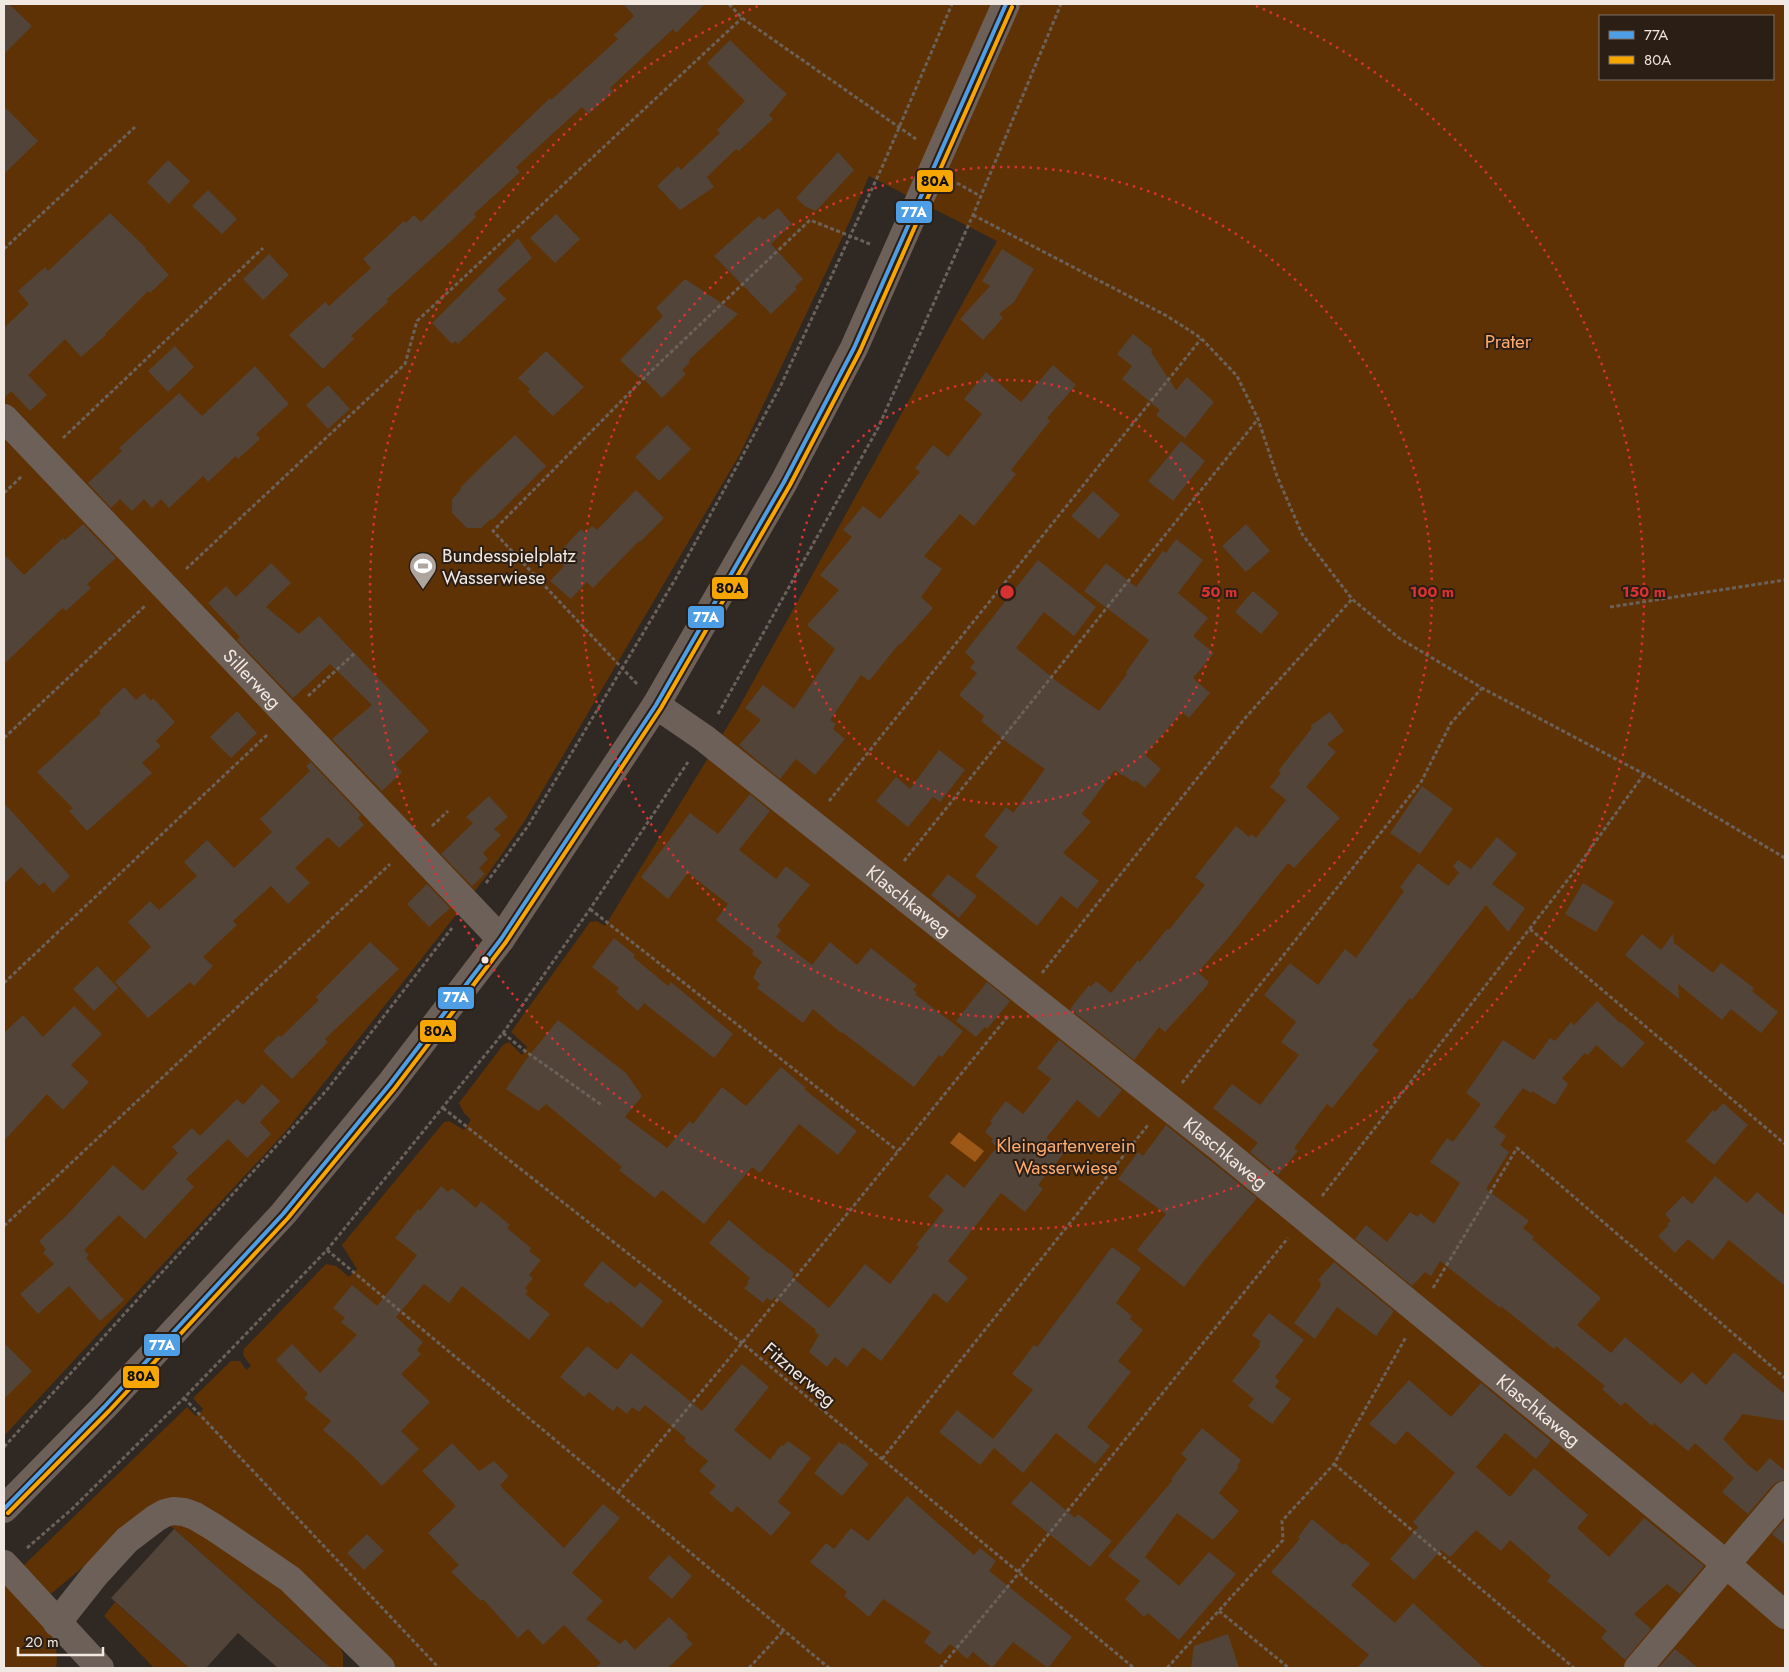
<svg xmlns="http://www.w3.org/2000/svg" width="1789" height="1672" font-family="Jost,sans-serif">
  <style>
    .green { fill: #5f3205; fill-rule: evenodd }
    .water { fill: #9d5716 }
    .building { fill: #524438 }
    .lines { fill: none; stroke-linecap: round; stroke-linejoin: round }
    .path { stroke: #6a615b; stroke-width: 3; stroke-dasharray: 4 2.5; stroke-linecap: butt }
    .minor { stroke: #6c6059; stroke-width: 28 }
    .bus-1-casing { stroke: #2b1e14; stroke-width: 8 }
    .bus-2-casing { stroke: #2b1e14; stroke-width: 8 }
    .bus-1 { stroke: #4d9ee5; stroke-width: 4 }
    .bus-2 { stroke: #f7a600; stroke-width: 4 }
    .ring { fill: none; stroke: #d73231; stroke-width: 2.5; stroke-dasharray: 2.5 5 }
    .bus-dot { fill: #f2e8e2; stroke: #2b1e14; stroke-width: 2 }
    .labels { text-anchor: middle; stroke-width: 4; stroke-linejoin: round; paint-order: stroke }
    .park-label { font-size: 19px; fill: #feab6d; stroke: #2b1e14 }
    .poi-label { font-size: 19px; fill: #f2e8e2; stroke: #2b1e14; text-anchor: start }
    .street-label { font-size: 19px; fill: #f2e8e2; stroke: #2b1e14 }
    .centre { fill: #d73231; stroke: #2b1e14; stroke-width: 2.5 }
    .ring-label { font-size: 15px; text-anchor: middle; font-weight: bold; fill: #d73231; stroke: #2b1e14; stroke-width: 4; stroke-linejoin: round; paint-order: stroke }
    .line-badge { stroke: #2b1e14; stroke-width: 2 }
    .badge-label { font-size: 14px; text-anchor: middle; font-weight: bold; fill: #fff }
    .pale-badge-label { font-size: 14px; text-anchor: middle; font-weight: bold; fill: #111 }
  </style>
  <rect width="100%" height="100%" fill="#302823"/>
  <!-- green -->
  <path class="green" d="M4,4h1781v1664h-1392l-196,-162 -51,9 -99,82 -26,-29 166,-161 9,9 7,-7 -10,-11 38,-37h9l6,9 5,-4 -8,-11 1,-6 82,-85 10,2 13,11 8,-8 -15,-24 102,-123 5,-1 15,9 7,-10 -7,-7 -5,-10 44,-58 6,-3 13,13 5,-8 -16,-15 79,-110 7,-1 8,5 133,-217 259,-468 -128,-65 -25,58 -104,220 -216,368 -36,52 -201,256 -283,306zM1600,16h173v63h-173z
    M174,1519l41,17 119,97 9,21v14h-19l3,-4 -161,-142z
    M4,1584c25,23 59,46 52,84h-52z
    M115,1602l74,66h-35l-50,-52z"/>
  <!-- water -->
  <path class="water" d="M959,1132l25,19 -9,11 -25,-19z"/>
  <!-- building -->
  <path class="building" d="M4,4h5l23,22 -28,28z
    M623,4h82l-29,29 -3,-4 -63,59 3,4 -24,22 -7,-7 -66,60 4,5 -46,42 2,3 -25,24 -65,59 3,1 -38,35 3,3 -31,30 -34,-34 36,-33 4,4 42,-38 -8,-9 41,-38 2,2 8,-8 7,7 129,-124 1,2 67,-61 -4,-4 20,-19z
    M730,40l39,38 18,16 -18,21 4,4 -34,32 -3,-2 -29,28 7,10 -34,23 -23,-24 21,-20 3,4 39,-37 -3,-3 28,-29 -38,-38z
    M4,106l34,35 -34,33z
    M838,152l16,18 -38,41 -10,-4 -10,-9z
    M168,160l22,21 -21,23 -22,-22z
    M208,190l29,29 -15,15 -30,-28z
    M778,208l14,16 -21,20 32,35 -8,8 2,2 -26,25 -57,-58 45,-40 4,4z
    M110,213l36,35 -1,1 24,26 -19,18 -2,-2 -43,43 1,1 -25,22 -16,-18 -37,36 19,20 -17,16 -19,-20 -7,7v-70l25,-24 -11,-13 27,-24 3,4z
    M556,214l24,25 -25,24 -25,-25z
    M518,238l14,20 -35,32 9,9 -48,45 -3,-3 -3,3 -20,-21z
    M1002,249l32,20 -20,33 -15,12 4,4 -20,22 -23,-21 30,-33 -8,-5z
    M269,254l20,21 -26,25 -20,-21z
    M685,279l53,35 -49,46 1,2 -8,8 4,4 -24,24 -21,-22 -2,2 -19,-18 43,-44 -7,-8z
    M1133,334l20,16 -2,2 25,38 11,-13 27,25 -29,36 -29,-23 4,-5 -38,-31 10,-13 -15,-12z
    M175,346l19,21 -26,25 -20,-21z
    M546,351l38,36 -31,29 -25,-24 2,-3 -12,-11z
    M1053,365l23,20 -29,33 3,3 -39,49 5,4 -42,52 -14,-12 -36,42 18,13 -21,28 12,11 -33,37 -1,-1 -30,37 -8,-6 -31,45 6,4 -3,5 12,10 -30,36 -19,-16 -16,20 -41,-34 22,-25 -16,-12 18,-23 31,24 41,-60 -28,-24 32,-35 -19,-15 32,-38 -9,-7 20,-24 17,13 40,-47 -5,-4 18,-23 15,12 34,-43 -18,-15 22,-27 35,30z
    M255,366l34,38 -33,30 4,5 -22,20 -2,-3 -28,26 -5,-6 -34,32 -8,-9 -9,9 -8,-9 -12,12 -12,-12 -9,9 -23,-25 34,-32 -3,-3 60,-55 23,23z
    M328,385l22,24 -22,20 -22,-24z
    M667,425l24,24 -32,32 -24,-24z
    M515,435l31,31 -54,54 -1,-1 -10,9h-14l-15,-15v-14l9,-10 -1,-1 26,-26z
    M1181,441l24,20 -32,40 -25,-20z
    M636,490l28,28 -24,24 -1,-1 -46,47 -6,-6 -16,17 -21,-18 14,-15 -9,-9 26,-28 4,4 7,-7 5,4z
    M1093,491l27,24 -21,24 -28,-23z
    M83,524l33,34 -29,26 4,4 -25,23 -3,-3 -59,56v-110l20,21 39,-37 2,2z
    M1246,524l24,27 -24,21 -24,-26z
    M1176,539l27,21 -25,33 30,25 -15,18 21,17 -21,25 17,15 -21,25 -7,-6 -37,43 16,14 -16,19 -10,-8 -2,2 -9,-7 -1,1 -8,-6 -33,44 9,8 -28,31 36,28 -22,28 -16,-13 -24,30 -62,-50 23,-29 -14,-11 22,-29 7,6 32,-44 -33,-23 -31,-25 3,-5 -25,-21 18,-22 -7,-5 5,-6 -10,-10 73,-92 58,47 -22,29 -30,-24 -28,36 43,35 40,28 28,-37 -1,-2 23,-32 -65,-49 22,-28 30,24 27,-36 3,2z
    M271,563l20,20 -25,24 33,27 20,-18 110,115 -34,33 7,8 -20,19 -50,-52 40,-34 -42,-41 -37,34 -56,-58 3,-3 -32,-34 18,-17 10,11z
    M1253,591l26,22 -18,21 -26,-22z
    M124,687l12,13 8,-7 7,8 2,-3 22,24 -19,19 5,5 -19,17 10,10 -65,58 -18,-20 4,-3 -36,-36 64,-59 -2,-2z
    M237,711l20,22 -26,25 -21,-21z
    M1330,712l14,19 -17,13 9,8 -30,35 34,31 -46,50 -6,-5 -59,74 -31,35 11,10 -3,5 -41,45 -6,-5 -25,33 -64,-51 19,-24 2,2 5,-6 15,12 27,-33 2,2 27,-33 2,1 36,-45 -10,-8 41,-51 13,11 2,-3 5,4 30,-38 -16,-13 11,-14 -3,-2 34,-43 -2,-2z
    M939,750l26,20 -25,32 -7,-5 -25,30 -32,-26 20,-24 14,12z
    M309,760l52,55 -3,3 6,7 -25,23 -11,-11 -33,31 15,15 -22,21 -17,-18 -38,35 4,4 -34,32 10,9 -19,20 -4,-4 -42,36 -33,-36 36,-35 -23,-25 22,-21 9,9 38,-34 -13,-14 23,-22 27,28 38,-36 -12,-13 50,-48 -4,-5 4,-3z
    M1422,786l31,23 -33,45 -30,-21z
    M750,794l20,17 -31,39 37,29 10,-13 24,19 -33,41 4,4 -5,7 36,28 18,-23 27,23 14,-17 46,37 -4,5 4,2 -2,2 48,37 -21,26 -3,-2 -25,32 -72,-55 -1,1 -28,-24 -10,14 -46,-35 3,-4 -7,-6 3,-5 -1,-1 7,-10 -10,-8 2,-3 -38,-31 12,-16 -40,-31 -20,26 -27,-22 49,-64 28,21z
    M489,796l19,21 -14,12 7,6 -18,18 5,6 -9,9 6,6 -13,12 -31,-32 32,-31 -7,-6z
    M4,803l66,73 -17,17 -9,-11 -5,4 -18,-19 -17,17z
    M1497,837l20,17 -25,30 33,24 -17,24 -22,-27 -74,95 -2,-2 -38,47 7,5 -47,58 -5,-4 -33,44 4,3 -20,24 -28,-23 8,-9 -45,-35 19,-24 28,21 39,-50 -18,-13 15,-20 -32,-27 26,-32 28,22 27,-36 11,9 48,-67 -4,-4 18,-24 30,23 11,-13 -6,-7 5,-6 13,9z
    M948,874l29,22 -18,22 -28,-23z
    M1583,883l31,19 -18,30 -31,-18z
    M427,884l23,24 -21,19 -22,-23z
    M1642,934l19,16 12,-16 1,9 39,30 8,-10 33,25 -2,3 26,21 -17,21 -30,-24 -9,11 -44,-36 1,15 -54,-44z
    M614,938l21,17 -2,2 35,29 3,-4 62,52 -19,24 -70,-55 -6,8 -22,-19 3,-4 -27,-21z
    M370,942l29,27 -74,70 3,3 -36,37 -29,-28 16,-16 2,2 38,-37 -3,-3z
    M97,966l21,22 -24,23 -21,-22z
    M987,982l23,19 -23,28 -2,-2 -9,10 -20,-16z
    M1597,1001l23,22 1,-1 24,21 -23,25 -26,-23 -8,10 -3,-2 -23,25 6,6 -13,21 -23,-14 -1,2 -8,-5 -29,39 12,9 -6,9 9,7 -23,37 43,32 -6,7 11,9 -2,2 69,59 -24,27 34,28 14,-16 56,47 11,-12 14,13 28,-33 51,42v27l-42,-7 -20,25 24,25 10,8 13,-14 15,13v9l-6,1 -6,4 -25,29 -26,-22 12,-14 -39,-35 -7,8 -34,-28 -2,3 -27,-24 -4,4 -19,-17 3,-3 -49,-40 -2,3 -53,-43 -1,2 -60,-47 -9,15 -6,-4 -13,14 -57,-47 11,-14 21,17 23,-30 8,5 2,-4 14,11 26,-41 -30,-21 17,-24 6,4 28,-38 -15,-11 37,-53 31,20 16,-22 5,3 16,-19 3,3z
    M74,1006l28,28 -31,31 18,17 -26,28 -16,-16 -43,47v-108l19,-18 20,22z
    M558,1020l68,53 16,23 -17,21 42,31 23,-27 3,3 29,-37 24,19 35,-39 25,21 -2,1 53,42 -19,24 -39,-31 -39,49 -8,-6 -48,57 -42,-34 -7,8 -36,-28 3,-3 -76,-63 -8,7 -32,-22 19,-28z
    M1059,1040l63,50 -23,28 -22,-18 -31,38 18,15 -26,32 5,4 -18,23 -24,-19 -53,68 20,17 -21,25 -13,-10 -53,68 -18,-14 -16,20 -12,-10 -8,10 -18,-15 10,-17 -4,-3 1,-2 -41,-33 -4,4 -4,-3 -4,5 -19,-15 5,-5 -2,-1 3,-4 -41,-35 20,-23 40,34 1,-1 24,20 -2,4 37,31 36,-44 25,20 29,-37 -3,-2 28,-35 -16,-14 19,-22 17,14 33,-41 -6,-5 2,-3 -8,-7 7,-9 -2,-2 16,-20 17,13 28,-35 -14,-11z
    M262,1084l18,17 -20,21 11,12 -24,24 -19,-19 -42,40 8,8 -49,52 -26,-24 -35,35 5,5 -3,3 38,42 -24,21 -31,-35 -31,28 -18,-20 34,-30 -11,-11 3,-4 -7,-8 28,-26 46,-50 30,26 35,-38 -6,-6 20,-19 8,8 37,-37 6,6z
    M1723,1103l25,22 -34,40 -28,-24 27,-31 2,2z
    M1166,1125l91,73 -54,64 -19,25 -47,-37 29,-36 -48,-35 20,-27 5,4z
    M1715,1176l32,27 10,-11 28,24v70l-56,-46 -16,20 -25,-21 -13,14 -17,-17 10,-10 -1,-2 4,-3 -6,-7 18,-18 9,8z
    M441,1186l7,6 4,-4 24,20 5,-7 29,24 -3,3 24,20 -2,3 12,9 -12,15 4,3 -8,10 3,3 -3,3 25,20 -21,26 -67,-54 -13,17 -25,-19 -28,33 27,25 -6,8 4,4 -20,20 29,28 -29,29 18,18 -37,37 -27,-28 -32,-28 8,-9 -27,-23 4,-4 -32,-34 16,-16 28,29 37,-38 -16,-13 4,-4 -12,-10 19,-23 25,21 40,-51 -22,-17 23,-29 2,2z
    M1112,1247l29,21 -25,35 16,13 -2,3 13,11 -25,31 13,11 -44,55 23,19 -15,18 -39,-31 -33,40 -29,-25 -14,17 -41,-33 18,-22 36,29 40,-49 -21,-16 22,-29 3,2z
    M602,1261l33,27 5,-6 23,19 -21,27 -32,-27 -2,3 -25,-19z
    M1334,1262l60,49 -18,25 -39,-29 -22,32 -21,-16 27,-37 -1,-1 1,-2 -3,-3z
    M1269,1313l35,27 -29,37 4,4 -4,6 16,12 -19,25 -24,-18 6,-7 -22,-18 28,-35 -2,-1 3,-3 -9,-7z
    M4,1343l28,28 -28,28z
    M587,1346l30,24 14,-17 71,58 40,-47 27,23 -35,43 36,30 11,-15 2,1 5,-5 23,17 -33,44 13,11 -20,23 -34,-30 -5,7 -23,-20 7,-7 -17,-15 9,-10 -24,-20 2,-3 -41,-33 -6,7 -7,-5 -5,7 -10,-8 -4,5 -24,-19 -5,5 -24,-20z
    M1409,1380l42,37 30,-34 70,58 -15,18 -31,-26 -29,34 34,30 24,-29 54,47 -11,13 32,29 35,-39 60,48 -24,28 -13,-10 -33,30 17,15 -26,31 -24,-22 6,-7 -60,-50 4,-5 -41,-36 -9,11 -25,-21 -26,27 -9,-7 -27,30 -24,-21 28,-32 -5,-5 42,-49 -48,-42 -12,14 -26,-21z
    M1202,1428l39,32 -4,6 2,1 -20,26 20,18 -26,29 -36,-27 -32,44 34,29 30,-34 27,22 -57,66 -31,-27 -4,4 -19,-18 15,-18 -32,-25 65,-76 -2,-1 16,-20 -6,-5z
    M839,1442l4,3 1,-2 25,21 -27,32 -28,-23z
    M452,1443l27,28 15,-10 15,15 -9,9 3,4 61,59 39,-44 17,14 -48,55 31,28 -17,18 34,25 5,-5 10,11 34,-33 19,18 -2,2 7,7 -25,24h-73l6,-5 -37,-38 -21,20 -15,-16 -10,9 -35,-39 -2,2 -30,-29 8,-7 -31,-32 28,-27 -34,-35z
    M1031,1481l44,37 3,-4 34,27 -22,26 -79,-64z
    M907,1496l67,59 6,-7 16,13 -7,10 83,66 -24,31 -35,-26 -21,26 -19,-16 -6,7 -17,-15 -10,11 -16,-13 7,-10 -48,-33 -14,18 -25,-21 3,-4 -37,-30 16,-19 8,6 17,-21 17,13z
    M1312,1519l31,26 2,-2 25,21 -19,21 44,38 18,-20 71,65h-127l12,-13 -98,-83 24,-27 5,-7 -2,-1z
    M1785,1519v26l-13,-11z
    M174,1529l87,77 70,62h-53l-40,-35 -32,35h-17l-78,-70z
    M367,1534l17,17 -20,19 -17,-17z
    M669,1555l23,21 -20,23 -24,-21z
    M1228,1634l11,34h-48l3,-22z
    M1675,1649l23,19h-40z"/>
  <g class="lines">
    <!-- path -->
    <path class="path" d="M729,4l13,14 174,121
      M957,183l23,13
      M973,215l194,101 34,22 36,38 21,43 19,57 25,58 50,65 47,39 83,50 162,86 141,84
      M4,249l131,-122
      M63,438l200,-190
      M4,493l18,-17
      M186,569l219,-205 12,-43 325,-303
      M1610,607l175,-27
      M637,684l-144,-153 155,-157 162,-154 60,24
      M308,696l48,-44
      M718,714l160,-286 95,-213 88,-211
      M4,738l142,-133
      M829,801l372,-462
      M432,826l16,-15
      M904,861l354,-442
      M486,883l42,-57 148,-248 105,-193 102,-220 69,-161
      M590,909l308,242
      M1530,929l255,215
      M1042,973l204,-256 106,-118
      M4,983l263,-248
      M503,1033l22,18 78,55
      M1182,1083l239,-301 30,-59 31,-35
      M443,1108l299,235 392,325
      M1322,1196l251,-323 71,-99
      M4,1226l386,-362
      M327,1250l502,418
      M1433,1288l84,-140 268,230
      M184,1398l255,270
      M4,1447l322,-356 126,-163
      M882,1459l266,-334
      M1334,1464l240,204
      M618,1492l124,-149 267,-328
      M27,1548l45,-39 112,-111 143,-148 176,-217 87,-124 98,-147
      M1018,1572l270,-334
      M1219,1611l70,57
      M749,1668l35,-38
      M940,1668l79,-95
      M1167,1668l116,-128 -1,-19 52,-57 72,-127"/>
    <!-- minor -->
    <g class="minor">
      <path id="s1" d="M4,418l497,521"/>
      <path id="s2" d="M656,705l48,33 515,409 507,417 59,51"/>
      <path d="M4,1509l100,-102 179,-193 107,-130 111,-145 155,-234 128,-223 70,-134 152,-344"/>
      <path d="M4,1564l96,104"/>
      <path d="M57,1623l38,-48 32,-35 29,-22 9,-5 8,-2 11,1 11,4 20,12 75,51 91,89"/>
      <path d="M1638,1668l147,-173"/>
    </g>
    <!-- bus-1 casing -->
    <g class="bus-1-casing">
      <path id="bus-1" d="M4,1509l100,-102 179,-193 107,-130 111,-145 155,-234 128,-223 70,-134 152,-344"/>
    </g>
    <!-- bus-2 casing -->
    <g class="bus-2-casing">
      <path id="bus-2" d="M8,1513l101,-102 179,-193 107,-130 111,-146 155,-234 129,-223 70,-134 152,-344"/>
    </g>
    <!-- bus-1 -->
    <use href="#bus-1" class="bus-1"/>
    <!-- bus-2 -->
    <use href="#bus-2" class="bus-2"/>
  </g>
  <!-- distance rings -->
  <g class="ring">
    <circle cx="1007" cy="592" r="212"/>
    <circle cx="1007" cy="592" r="425"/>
    <path d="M1256 6A637 637 0 1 1 758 6"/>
  </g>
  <!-- icons -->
  <defs>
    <g id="stadium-pin" transform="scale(1.4375)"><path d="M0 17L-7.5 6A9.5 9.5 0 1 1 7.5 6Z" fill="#aea59f" stroke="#2b1e14"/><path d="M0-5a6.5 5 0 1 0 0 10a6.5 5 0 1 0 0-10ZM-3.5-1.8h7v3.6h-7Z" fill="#fff"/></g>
  </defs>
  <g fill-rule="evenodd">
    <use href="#stadium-pin" x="423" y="566"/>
  </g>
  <!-- markers -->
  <circle class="bus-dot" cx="485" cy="960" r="4.5"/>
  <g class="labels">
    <!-- park labels -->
    <g class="park-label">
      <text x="1508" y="348">Prater</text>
      <text x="1066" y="1152">Kleingartenverein<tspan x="1066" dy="22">Wasserwiese</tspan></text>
    </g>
    <!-- poi labels -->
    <g class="poi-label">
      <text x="442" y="562">Bundesspielplatz<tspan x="442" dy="22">Wasserwiese</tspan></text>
    </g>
    <!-- street labels -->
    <g class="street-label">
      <text dy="7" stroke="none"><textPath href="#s1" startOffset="360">Sillerweg</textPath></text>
      <text dy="7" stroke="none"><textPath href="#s2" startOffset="320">Klaschkaweg</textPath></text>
      <text dy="7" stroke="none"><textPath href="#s2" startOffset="725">Klaschkaweg</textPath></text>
      <text transform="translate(800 1374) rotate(40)" y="7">Fitznerweg</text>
      <text dy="7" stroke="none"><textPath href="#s2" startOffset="1130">Klaschkaweg</textPath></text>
    </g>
  </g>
  <circle cx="1007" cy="592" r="8" class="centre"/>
  <g class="ring-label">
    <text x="1219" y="597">50 m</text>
    <text x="1432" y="597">100 m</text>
    <text x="1644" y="597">150 m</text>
  </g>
  <g class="line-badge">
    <rect x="916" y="169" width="38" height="24" rx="5" fill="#f7a600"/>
    <rect x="895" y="200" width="38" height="24" rx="5" fill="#4d9ee5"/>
    <rect x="711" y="576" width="38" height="24" rx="5" fill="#f7a600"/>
    <rect x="687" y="605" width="38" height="24" rx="5" fill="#4d9ee5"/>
    <rect x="437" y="986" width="38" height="24" rx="5" fill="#4d9ee5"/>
    <rect x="419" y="1019" width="38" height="24" rx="5" fill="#f7a600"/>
    <rect x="143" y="1333" width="38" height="24" rx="5" fill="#4d9ee5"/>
    <rect x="122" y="1365" width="38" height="24" rx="5" fill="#f7a600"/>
  </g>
  <g class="badge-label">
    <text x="914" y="217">77A</text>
    <text x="706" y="622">77A</text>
    <text x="456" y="1002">77A</text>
    <text x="162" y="1350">77A</text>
  </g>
  <g class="pale-badge-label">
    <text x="935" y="186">80A</text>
    <text x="730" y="593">80A</text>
    <text x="438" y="1036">80A</text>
    <text x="141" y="1381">80A</text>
  </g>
  <!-- border -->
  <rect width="1789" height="1672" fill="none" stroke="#f2e8e2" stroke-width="10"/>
  <!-- legend -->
  <rect x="1599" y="15" width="175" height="65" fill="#2b1e14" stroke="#7b6f66"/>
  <rect x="1609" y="31" width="25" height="8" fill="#4d9ee5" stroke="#7b6f66"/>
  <text x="1644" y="40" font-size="15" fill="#f2e8e2">77A</text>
  <rect x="1609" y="56" width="25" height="8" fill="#f7a600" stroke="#7b6f66"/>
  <text x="1644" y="65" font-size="15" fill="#f2e8e2">80A</text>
  <!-- scale -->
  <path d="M18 1647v8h85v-8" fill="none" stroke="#f2e8e2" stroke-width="2.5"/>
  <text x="25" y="1647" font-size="15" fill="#f2e8e2" stroke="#2b1e14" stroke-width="4" paint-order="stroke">20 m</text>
</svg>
